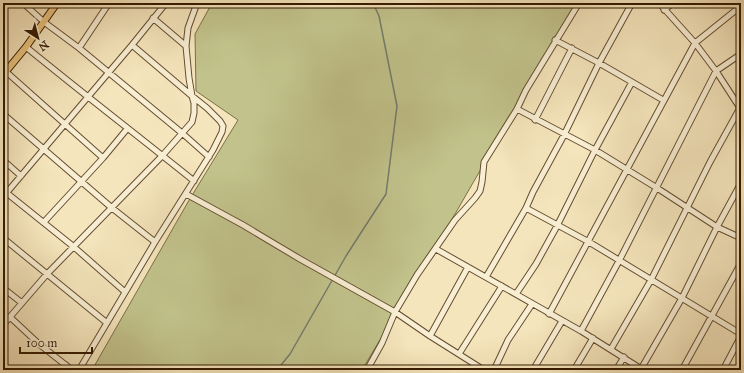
<svg xmlns="http://www.w3.org/2000/svg" width="744" height="373" font-family="'IM FELL Great Primer',serif">
  <style>
    .green { fill: #c2c38c; stroke: #7b6e46 }
    .lines { fill: none; stroke-linecap: round; stroke-linejoin: round }
    .stream { stroke: #737c6e; stroke-width: 1.5 }
    .minor-casing { stroke: #644d2f; stroke-width: 7 }
    .major-casing { stroke: #341a00; stroke-width: 8 }
    .minor { stroke: #f8eed3; stroke-width: 5 }
    .major { stroke: #eac27e; stroke-width: 6 }
  </style>
  <rect width="100%" height="100%" fill="#f5e5bc"/>
  <filter id="stains"><feTurbulence type="fractalNoise" baseFrequency=".005" numOctaves="4"/><feColorMatrix values="0 0 0 0 .2 0 0 0 0 .09 0 0 0 0 .02 0 0 0 .5 -.17"/></filter>
  <radialGradient id="worn" r=".72"><stop offset=".6" stop-color="#630" stop-opacity="0"/><stop offset="1" stop-color="#630" stop-opacity=".3"/></radialGradient>
  <!-- green -->
  <path class="green" d="M212,3h365l-122,211 -93,156h-270l96,-168 50,-82 -42,-29 -1,-57z"/>
  <g class="lines">
    <!-- stream -->
    <path class="stream" d="M277,370l13,-16 56,-98 40,-62 11,-88 -18,-90 -6,-13"/>
    <!-- minor casing -->
    <g class="minor-casing">
      <path id="minor" d="M23,3l21,19 35,26 103,85 27,24
        M632,3l-33,60 -35,72 -31,57 -7,16 63,34 152,92
        M659,3l36,40 21,28 24,37
        M3,5l2,-2
        M664,10l9,-7
        M153,18l33,28
        M26,47c55,45 112,89 168,134
        M79,48l30,-45
        M3,69l100,89
        M632,82l31,18
        M517,109l78,41 62,38 60,39 24,11
        M3,114l109,94 43,34
        M535,120l37,-72
        M3,160l18,16
        M3,190l71,57 51,45
        M186,194l57,31 57,34 95,53 35,24 54,34
        M3,197l129,-152 34,-42
        M44,222l59,-64 24,-29
        M3,238l104,85
        M436,249l145,82 62,39
        M486,277l40,-69
        M3,288l19,15
        M516,294l20,-30 21,-38 38,-76 37,-68 -33,-19 -44,-23
        M549,314l146,-271 46,-37
        M10,317l29,27 33,26
        M3,325l44,-51 115,-118 30,-34 2,-9v-10l-2,-7 -60,-51
        M581,331l38,-70 97,-190 25,-17
        M430,336l38,-69
        M611,349l40,-69 59,-118 31,-56
        M459,354l43,-68
        M641,369l41,-71 35,-71 24,-44
        M61,370l5,-5
        M79,370l76,-128 58,-92 9,-18 1,-6 -3,-5 -13,-13 -15,-12 -3,-18 -3,-32 2,-18 9,-25
        M367,370l15,-27 13,-31 22,-37 38,-55 20,-22 5,-7 2,-9 2,-20 33,-53 9,-19 53,-87
        M494,370l14,-30 24,-36
        M533,370l29,-49
        M574,370l19,-32
        M616,370l8,-13
        M682,370l59,-107
        M723,370l18,-34"/>
    </g>
    <!-- major casing -->
    <g class="major-casing">
      <path id="major" d="M3,75l23,-28 31,-44"/>
    </g>
    <!-- minor -->
    <use href="#minor" class="minor"/>
    <!-- major -->
    <use href="#major" class="major"/>
  </g>
  <!-- margin -->
  <rect width="744" height="373" fill="none" stroke="#f5e5bc" stroke-width="16"/>
  <rect x="4" y="4" width="736" height="365" fill="none" stroke="#341a00" stroke-width="2"/>
  <rect x="8" y="8" width="728" height="357" fill="none" stroke="#341a00"/>
  <!-- north arrow -->
  <g transform="translate(38 38) rotate(144)" stroke="#f8eed3" stroke-width="3" paint-order="stroke">
  <path d="M0-3L7 15L0 10L-7 15Z" fill="#341a00"/>
  <text y="-6" font-size="11" font-weight="bold" text-anchor="middle" fill="#341a00">N</text>
  </g>
  <!-- scale -->
  <path d="M20 347v6h72v-6" fill="none" stroke="#341a00" stroke-width="2"/>
  <text x="26" y="347" font-size="12" fill="#341a00" stroke="#f8eed3" stroke-width="3" paint-order="stroke">100 m</text>
  <rect width="100%" height="100%" filter="url(#stains)"/>
  <rect width="100%" height="100%" fill="url(#worn)"/>
</svg>
